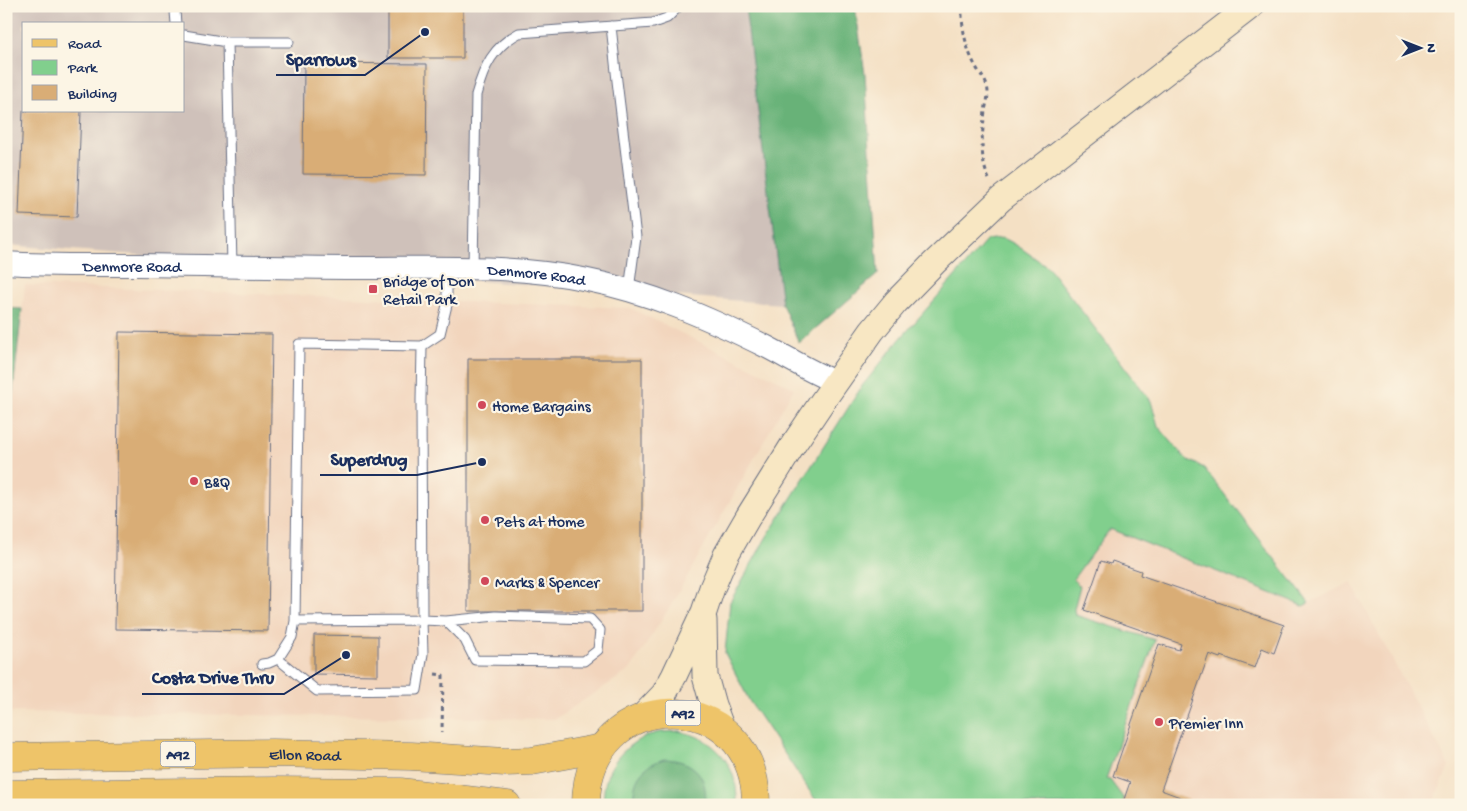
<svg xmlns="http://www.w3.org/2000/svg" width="1467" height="811" font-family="'Gochi Hand',sans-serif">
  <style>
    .built { fill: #f2d5bd }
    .industrial { fill: #cfc1ba; fill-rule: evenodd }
    .green { fill: #81cf8d; stroke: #4e7f76 }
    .forest { fill: #68b278; stroke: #42706b }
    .building { fill: #d9ad76 }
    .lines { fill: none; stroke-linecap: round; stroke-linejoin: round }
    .service-casing { stroke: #676d82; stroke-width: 11 }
    .tertiary-casing { stroke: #676d82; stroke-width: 24 }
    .secondary-casing { stroke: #676d82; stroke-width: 27 }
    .primary-casing { stroke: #676d82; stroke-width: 29 }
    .path { stroke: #676d82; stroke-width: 3; stroke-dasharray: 4 4; stroke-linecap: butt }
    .service { stroke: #fff; stroke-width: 9 }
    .tertiary { stroke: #fff; stroke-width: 22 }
    .secondary { stroke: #f8e7c3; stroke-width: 25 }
    .primary { stroke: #eec469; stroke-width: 28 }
    .poi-dot { fill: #d1495b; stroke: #fcf5e5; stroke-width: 2 }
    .labels { text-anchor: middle; stroke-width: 4.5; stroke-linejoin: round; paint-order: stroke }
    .shield { fill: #fcf5e5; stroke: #5e6a86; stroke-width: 1 }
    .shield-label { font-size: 15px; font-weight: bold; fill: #1b2f5e }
    .street-label { font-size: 16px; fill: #1b2f5e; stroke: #fcf5e5 }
    .poi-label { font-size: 16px; fill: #1b2f5e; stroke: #fcf5e5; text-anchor: start }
    .leader { fill: none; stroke: #1b2f5e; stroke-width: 2 }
    .callout-dot { fill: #1b2f5e; stroke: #fcf5e5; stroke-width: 2 }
    .callout-label { font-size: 18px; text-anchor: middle; font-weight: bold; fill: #1b2f5e; stroke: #fcf5e5; stroke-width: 4.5; stroke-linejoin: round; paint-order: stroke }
  </style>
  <rect width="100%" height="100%" fill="#fcf5e5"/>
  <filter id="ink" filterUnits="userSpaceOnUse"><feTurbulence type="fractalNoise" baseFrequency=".02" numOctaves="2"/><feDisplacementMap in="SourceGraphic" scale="10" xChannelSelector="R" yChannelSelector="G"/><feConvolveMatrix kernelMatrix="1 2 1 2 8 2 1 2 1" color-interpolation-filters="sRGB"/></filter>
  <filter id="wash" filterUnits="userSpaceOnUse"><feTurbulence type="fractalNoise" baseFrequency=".0096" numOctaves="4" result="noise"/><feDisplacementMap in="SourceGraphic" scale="20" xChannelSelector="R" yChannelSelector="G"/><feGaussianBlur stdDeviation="1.12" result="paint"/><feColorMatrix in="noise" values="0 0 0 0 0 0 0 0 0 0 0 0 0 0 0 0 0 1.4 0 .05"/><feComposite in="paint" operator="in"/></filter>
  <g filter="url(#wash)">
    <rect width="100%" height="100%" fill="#f4e0c4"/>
    <!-- built -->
    <path class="built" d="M25,285l605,23 164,80 -123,217 -41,65 -75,49 -549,-7v-244z
      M1110,529l193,77 48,-24 98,184 -17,39h-458l-19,-68z"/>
    <!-- industrial -->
    <path class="industrial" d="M6,6h739l37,298 -776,-59zM24,24h160v87h-160z"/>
    <!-- green -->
    <path class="green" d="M1003,238c16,7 29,19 44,28l104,135 7,25 28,33 18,9 105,135 -6,3 -193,-77 -37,50 7,7 -6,23 1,6 80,25 -49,139 4,1 14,19 -2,6h-303l-69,-103 -25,-49 5,-51 36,-64 96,-152 39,-48 86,-98z
      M679,731c7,2 16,4 23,8 25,14 36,37 35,66h-133c-4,-34 20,-64 52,-72 7,-2 15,-1 23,-2z"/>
    <!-- forest -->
    <path class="forest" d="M745,6h110l10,68 13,200 -79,69 -17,-39z
      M6,308l16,1 -16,145z
      M664,759c29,1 45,16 41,46h-71c-2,-25 6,-38 30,-46z"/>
    <g id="blocks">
      <!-- building -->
      <path class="building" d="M388,6h75v52h-75z
        M304,63l123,1 -1,111 -123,-1z
        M23,111h58l-4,106 -58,-2z
        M119,332l153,2 -4,297 -153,-2z
        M468,359h174v252h-174z
        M1101,561l10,3 1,-3 29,10 -1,4 144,50 -10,28 -12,-5 -7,20 -34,-12 -1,2 -11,-4 -48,136 41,15h-80l8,-23 -17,-6 46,-132 20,6 2,-6 -97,-34z
        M314,635l64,1v39l-64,-1z"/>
    </g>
  </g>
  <g filter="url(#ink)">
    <use href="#blocks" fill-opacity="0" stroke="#676d82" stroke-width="1"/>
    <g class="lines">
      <!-- service casing -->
      <g class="service-casing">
        <path id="service" d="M175,11l1,13
          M611,26l6,55 19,156 -7,53
          M184,35l43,7
          M232,266l-5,-224h62
          M473,268l3,-173c8,-29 17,-48 43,-62l134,-10 14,-5 12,-12
          M422,346l-123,-2 -4,277 127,-1 -1,-220 1,-54 18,-12 7,-29v-37
          M278,659l39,32 100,-1 6,-36 -1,-34 24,1 50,-5 94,3 10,11 -2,20 -14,11 -109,-1 -10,-20 -19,-19
          M262,664l7,-1 9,-4 14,-22 3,-16"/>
      </g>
      <!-- tertiary casing -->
      <g class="tertiary-casing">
        <g id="tertiary">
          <path id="s1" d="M6,263c44,3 89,2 133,2 77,1 154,3 231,3 71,0 143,-3 213,11 66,13 124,38 184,68 23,12 44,25 68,35"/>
        </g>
      </g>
      <!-- secondary casing -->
      <g class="secondary-casing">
        <path id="secondary" d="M704,620l1,56 8,29 9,24
          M641,718l23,-24 10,-18 30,-64 8,-24 14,-33 22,-38 45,-72 29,-43 50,-71 24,-29 38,-39 67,-64 250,-193"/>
      </g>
      <!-- primary casing -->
      <g class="primary-casing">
        <g id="primary">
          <path id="s2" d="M6,757l266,-4 139,3 94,6 27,-1 70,-13"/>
          <path d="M6,794l269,-3 125,1 107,13"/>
          <path d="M586,805c0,-123 171,-123 170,0"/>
        </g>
      </g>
      <!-- path -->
      <path class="path" d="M962,6c-1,19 4,43 13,59 5,10 13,16 13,28 0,6 -2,12 -3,18 -3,23 -6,47 4,68
        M435,674l8,1 -1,57"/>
      <!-- service -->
      <use href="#service" class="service"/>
      <!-- tertiary -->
      <use href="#tertiary" class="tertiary"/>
      <!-- secondary -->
      <use href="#secondary" class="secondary"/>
      <!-- primary -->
      <use href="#primary" class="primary"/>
    </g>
  </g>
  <!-- markers -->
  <g class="poi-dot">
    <rect x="368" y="284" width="10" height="10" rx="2.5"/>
    <circle cx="482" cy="405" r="5"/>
    <circle cx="194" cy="481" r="5"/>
    <circle cx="485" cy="520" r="5"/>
    <circle cx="485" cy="581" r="5"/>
    <circle cx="1159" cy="722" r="5"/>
  </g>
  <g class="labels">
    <!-- shield labels -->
    <g class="shield">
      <rect x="665.5" y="700.5" width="35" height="25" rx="4"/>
      <rect x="160.5" y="741.5" width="35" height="25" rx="4"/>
    </g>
    <g class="shield-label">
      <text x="683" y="718">A92</text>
      <text x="178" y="759">A92</text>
    </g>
    <!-- street labels -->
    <g class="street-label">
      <text dy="6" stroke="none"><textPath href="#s1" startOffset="126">Denmore Road</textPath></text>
      <text dy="6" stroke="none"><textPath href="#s1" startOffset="531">Denmore Road</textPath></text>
      <text dy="6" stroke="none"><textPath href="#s2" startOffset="299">Ellon Road</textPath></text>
    </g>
    <!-- poi labels -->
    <g class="poi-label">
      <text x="383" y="286">Bridge of Don<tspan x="383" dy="18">Retail Park</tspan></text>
      <text x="492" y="411">Home Bargains</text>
      <text x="204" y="487">B&amp;Q</text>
      <text x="495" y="526">Pets at Home</text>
      <text x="495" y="587">Marks &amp; Spencer</text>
      <text x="1169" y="728">Premier Inn</text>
    </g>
  </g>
  <!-- callouts -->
  <path class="leader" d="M425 32L365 75H276M482 462L417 475H320M346 655L284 694H142"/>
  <g class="callout-dot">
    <circle cx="425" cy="32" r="5"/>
    <circle cx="482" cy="462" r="5"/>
    <circle cx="346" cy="655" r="5"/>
  </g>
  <g class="callout-label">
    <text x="321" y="65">Sparrows</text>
    <text x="369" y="465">Superdrug</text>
    <text x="213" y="683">Costa Drive Thru</text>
  </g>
  <!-- margin -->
  <rect width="1467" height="811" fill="none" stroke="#fcf5e5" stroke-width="25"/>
  <!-- legend -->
  <rect x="22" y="22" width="162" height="90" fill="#fcf5e5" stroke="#a2a6af"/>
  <rect x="32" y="39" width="25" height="8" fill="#eec469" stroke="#a2a6af"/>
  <text x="68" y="48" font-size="15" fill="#1b2f5e">Road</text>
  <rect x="32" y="60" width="25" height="15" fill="#81cf8d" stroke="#a2a6af"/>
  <text x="68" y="72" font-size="15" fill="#1b2f5e">Park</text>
  <rect x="32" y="85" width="25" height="15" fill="#d9ad76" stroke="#a2a6af"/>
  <text x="68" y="98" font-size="15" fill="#1b2f5e">Building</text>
  <!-- north arrow -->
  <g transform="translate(1420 48) rotate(90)" stroke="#fcf5e5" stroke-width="4" paint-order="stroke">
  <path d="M0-4L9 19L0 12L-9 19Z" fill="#1b2f5e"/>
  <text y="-8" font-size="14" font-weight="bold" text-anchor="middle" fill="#1b2f5e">N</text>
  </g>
</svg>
